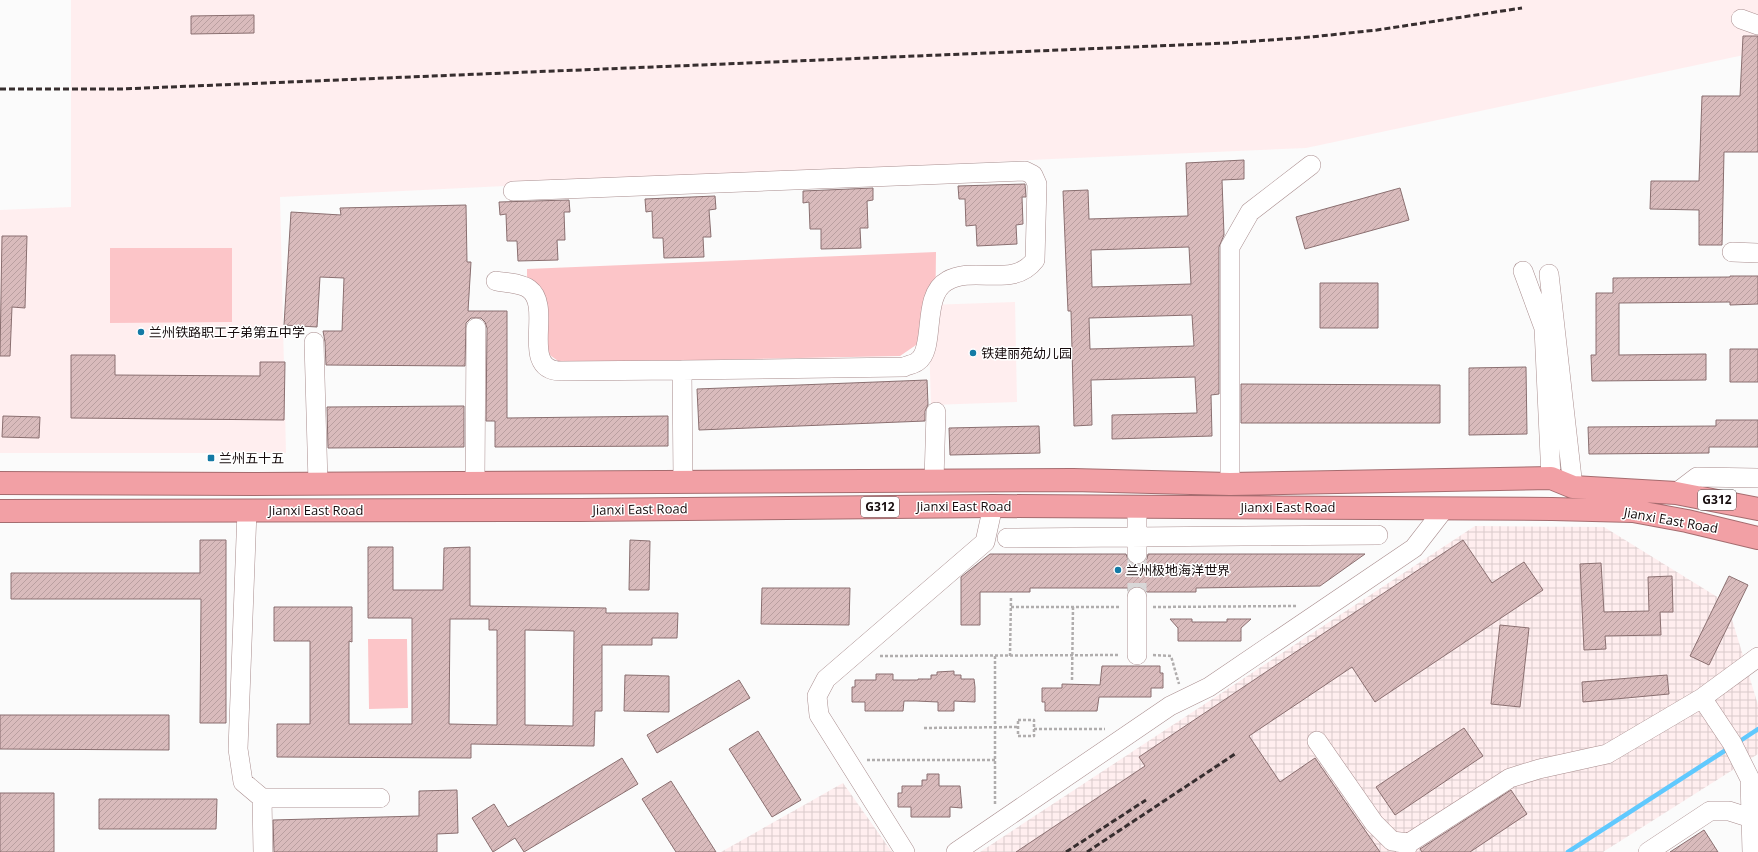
<svg xmlns="http://www.w3.org/2000/svg" width="1758" height="852" font-family="'Open Sans','Noto Sans SC',sans-serif">
  <style>
    .built { fill: #ffeeef }
    .industrial { fill: url(#industrial-grid) }
    .park { fill: #fcc5c8 }
    .lines { fill: none; stroke-linecap: round; stroke-linejoin: round }
    .stream { stroke: #60c9fe; stroke-width: 4.5 }
    .building { fill: url(#building-hatch); stroke: #8a6f70; fill-rule: evenodd }
    .minor-tunnel { stroke: #d8d7d7; stroke-width: 19; stroke-dasharray: 19 10; stroke-linecap: butt }
    .minor-casing { stroke: #a98d8e; stroke-width: 20 }
    .highway-casing { stroke: #a56c6f; stroke-width: 24 }
    .path { stroke: #b0adad; stroke-width: 2.5; stroke-dasharray: 3 2; stroke-linecap: butt }
    .minor { stroke: #fff; stroke-width: 19 }
    .highway { stroke: #f2a0a5; stroke-width: 22 }
    .rail { stroke: #372e2f; stroke-width: 3; stroke-dasharray: 6 3; stroke-linecap: butt }
    .poi-dot { fill: #147aa5; stroke: #fff; stroke-width: 1.5 }
    .labels { text-anchor: middle; stroke-width: 3; stroke-linejoin: round; paint-order: stroke }
    .shield { fill: #fff; stroke: #5b5455; stroke-width: 1 }
    .shield-label { font-size: 12px; font-weight: bold; fill: #150b0c }
    .poi-label { font-size: 13px; fill: #150b0c; stroke: #fff; text-anchor: start }
    .street-label { font-size: 13px; fill: #150b0c; stroke: #fff }
  </style>
  <defs>
    <pattern id="industrial-grid" width="8" height="8" patternUnits="userSpaceOnUse"><rect width="8" height="8" fill="#ffeeef"/><path d="M0 4h8M4 0v8" fill="none" stroke="#dacbcc"/></pattern>
    <pattern id="building-hatch" width="6" height="6" patternUnits="userSpaceOnUse"><rect width="6" height="6" fill="#d9bbbc"/><path d="M-1 1l2-2M0 6l6-6M5 7l2-2" fill="none" stroke="#b99fa0"/></pattern>
  </defs>
  <rect width="100%" height="100%" fill="#fbfbfb"/>
  <!-- built -->
  <path class="built" d="M71,0h1687v52l-452,96 -254,11 -772,38 6,256h-286v-243l71,-3z
    M1015,302l2,100 -86,3 -3,-100z"/>
  <!-- industrial -->
  <path class="industrial" d="M1475,526l129,1 123,76 31,102v49l-155,98h-623z
    M843,783l49,69h-171z"/>
  <!-- park -->
  <path class="park" d="M110,248h122v74l-122,1z
    M936,252l-1,80 -35,24 -339,7 -10,-7 -4,-5 -20,-71v-11z
    M368,639h39l1,69 -39,1z"/>
  <g class="lines">
    <!-- stream -->
    <path class="stream" d="M1737,743l21,-14
      M1568,852l161,-104"/>
  </g>
  <!-- building -->
  <path class="building" d="M254,15v18l-63,1v-18z
    M1743,36h15v116h-34l-2,93h-23v-35l-49,-1 1,-28h48l3,-85h38z
    M1244,160v19l-22,1 2,55 -5,12v147l-8,1 1,41 -100,3v-24l85,-2 -2,-36 -104,3 1,45 -18,1 -3,-115h-3l-5,-120 25,-1 1,29 99,-3 -2,-53zM1189,247l2,37 -99,3 -1,-37zM1192,315l2,31 -104,3 -1,-31z
    M1025,184l1,13h-4l1,27 -7,1 1,19 -40,2 -1,-21 -10,1 -1,-27h-6l-1,-13z
    M873,188v12l-6,1 1,27h-8l1,20 -40,1v-20h-11l-1,-27 -6,1v-12z
    M1400,188l9,32 -104,29 -9,-32z
    M715,196l1,13 -7,1 2,27h-8l1,20 -40,1 -1,-20h-10l-1,-27 -6,1 -1,-13z
    M569,200l1,12h-6l1,28h-8l1,20 -40,1 -1,-20h-10l-1,-27 -6,1 -1,-13z
    M466,205l1,57h4l-3,49h39v107l161,-2v30l-173,1v-26h-9l1,-93 -2,-6 -4,-4h-10l-5,5 -1,43 -139,-1 -1,-23 -2,-11h19l2,-53 -24,-1 -3,50 -33,-2 7,-113 50,3 -1,-7z
    M2,236h25l-2,72 -13,-1 -2,49h-10z
    M1730,276h28v28l-28,1v-3l-111,1v52l87,-1v26l-114,1 -1,-26h5v-62h17v-15l117,-1z
    M1320,283h58v45h-58z
    M1730,349h28v33h-28z
    M71,355h44v20l145,1v-14h25l-1,58 -213,-2z
    M1526,367l1,67 -58,1v-67z
    M927,380l1,25 -3,6v10l-226,9 -2,-41z
    M1241,384l199,1v38h-199z
    M464,406v41l-136,1 -1,-41z
    M3,416l37,1 -1,21 -37,-1z
    M1716,420h42v27h-49v6l-120,1 -1,-27 128,-1z
    M1039,426l1,27 -90,2 -1,-27z
    M200,540h26v183h-26l1,-124h-190v-26h189z
    M630,540l20,1 -1,49h-20z
    M1463,540l29,43 32,-21 19,28 -168,112 -23,-35 -103,69 31,46 35,-24 65,94h-364l129,-86 -6,-9z
    M368,547h25v43h50l1,-42 26,-1v59l136,2v5h72l-1,25h-25v7h-50v66h-7l-1,35 -123,-2v14l-194,-1v-33h33v-83h-36v-34h78v35l-3,-1v83h63v-106h-44zM450,619h39v11h8v95l-48,-1zM525,630l49,1 -1,95 -48,-1z
    M990,554h136l2,6 9,5 6,-2 4,-4 1,-5h217l-45,32 -124,2v4h-49l-4,-4 -6,-2 -9,5v-3h-98v4h-50v33h-19v-48z
    M1601,563l3,49 45,-1 -1,-34 24,-1 1,36h-13l1,23 -56,1 1,13 -22,1 -4,-86z
    M1729,576l19,9 -39,80 -19,-9z
    M762,588h88l-1,37 -88,-1z
    M1170,619h22v3h35v-3h24l-10,9v13h-63v-13z
    M1500,625l29,3 -9,79 -29,-3z
    M1102,666h58v7h3v15h-12v9h-52l-2,14h-52v-9h-3v-14h20v-4l38,1z
    M954,671v4h7v4h13l1,8v15l-21,-1v10h-16v-9l-22,-1h-12l-1,10h-38v-9h-13v-15h3v-7h21v-6h17v6h25v-1h13v-4h6v-3z
    M625,675l44,1v36l-45,-1z
    M1667,675l2,19 -86,8 -1,-20z
    M739,680l11,18 -93,55 -10,-18z
    M0,715h169v35l-169,-1z
    M1464,728l19,28 -88,59 -19,-28z
    M758,731l43,69 -29,17 -43,-68z
    M622,758l16,26 -114,68 -9,-14 -22,14 -21,-34 22,-14 14,23z
    M927,774h12v12h21l2,22 -12,-1v10h-39v-10h-13v-14h4v-7h20v-6h5z
    M671,781l45,71h-40l-34,-53z
    M457,790l1,43 -21,1v18h-163l-1,-32 146,-4v-25z
    M1511,790l16,24 -57,38h-48l-2,-3z
    M0,793h54v59h-54z
    M99,799h118l-1,30h-117z
    M1704,830l14,22h-48z"/>
  <g class="lines">
    <!-- minor-tunnel -->
    <path class="minor-tunnel" d="M1137,554v43"/>
    <!-- minor casing -->
    <g class="minor-casing">
      <path id="minor" d="M1741,19l17,6
        M513,191l512,-20 8,4 4,9 -2,76c-22,29 -60,5 -88,21 -26,14 -11,68 -29,80 -3,3 -10,4 -14,6l-222,3
        M1732,252l26,1
        M1523,271l21,57 7,150
        M1549,274l24,213
        M496,281c11,2 25,2 33,8 25,18 -11,81 32,82l121,-1 1,111
        M314,342l4,141
        M934,480l2,-68
        M475,482l1,-154
        M1230,484v-237l20,-35 61,-47
        M1676,493l21,-16 61,1
        M247,511l-9,238 5,33 19,16h118
        M1007,538l371,-3
        M1137,554v-48
        M1137,655v-58
        M1702,698l30,45 18,36 2,73
        M1317,741l57,82 18,18 17,2
        M262,798l1,54
        M905,852l-86,-137 -2,-19 9,-17 159,-137 8,-36
        M956,852l214,-146 39,-19 205,-139 31,-40
        M1405,852l4,-9 101,-65 29,-9 68,-15 95,-56 56,-41
        M1648,852l62,-41h19l22,7"/>
    </g>
    <!-- highway casing -->
    <g class="highway-casing">
      <path id="highway" d="M0,483l253,1 820,-4 157,4 321,-6 22,9 103,6 82,16
        M0,511l580,-1 413,-4 559,3 81,2 54,10 71,17"/>
    </g>
    <!-- path -->
    <path class="path" d="M1011,607h109
      M1153,607l145,-1
      M1153,655l18,1 8,28
      M880,656l240,-1
      M995,656v149
      M1010,656l1,-59
      M1072,680l1,-73
      M1018,720h16v16h-16z
      M924,728l94,-1
      M1034,729h71
      M867,760h128"/>
    <!-- minor -->
    <use href="#minor" class="minor"/>
    <!-- highway -->
    <use href="#highway" class="highway"/>
    <!-- rail -->
    <path class="rail" d="M0,89h121l1108,-46 82,-6 66,-7 145,-22
      M1066,852l80,-52
      M1087,852l148,-98"/>
  </g>
  <!-- markers -->
  <g class="poi-dot">
    <circle cx="141" cy="332" r="4"/>
    <circle cx="973" cy="353" r="4"/>
    <rect x="207" y="454" width="8" height="8" rx="2"/>
    <circle cx="1118" cy="570" r="4"/>
  </g>
  <g class="labels">
    <!-- shield labels -->
    <g class="shield">
      <rect x="1698" y="490" width="38" height="20" rx="3"/>
      <rect x="861" y="497" width="38" height="20" rx="3"/>
    </g>
    <g class="shield-label">
      <text x="1717" y="504">G312</text>
      <text x="880" y="511">G312</text>
    </g>
    <!-- poi labels -->
    <g class="poi-label">
      <text x="149" y="337">兰州铁路职工子弟第五中学</text>
      <text x="981" y="358">铁建丽苑幼儿园</text>
      <text x="219" y="463">兰州五十五</text>
      <text x="1126" y="575">兰州极地海洋世界</text>
    </g>
    <!-- street labels -->
    <g class="street-label">
      <text x="964" y="511">Jianxi East Road</text>
      <text x="1288" y="512">Jianxi East Road</text>
      <text transform="translate(640 509) rotate(-1)" y="5">Jianxi East Road</text>
      <text x="316" y="515">Jianxi East Road</text>
      <text transform="translate(1671 520) rotate(10)" y="5">Jianxi East Road</text>
    </g>
  </g>
</svg>
